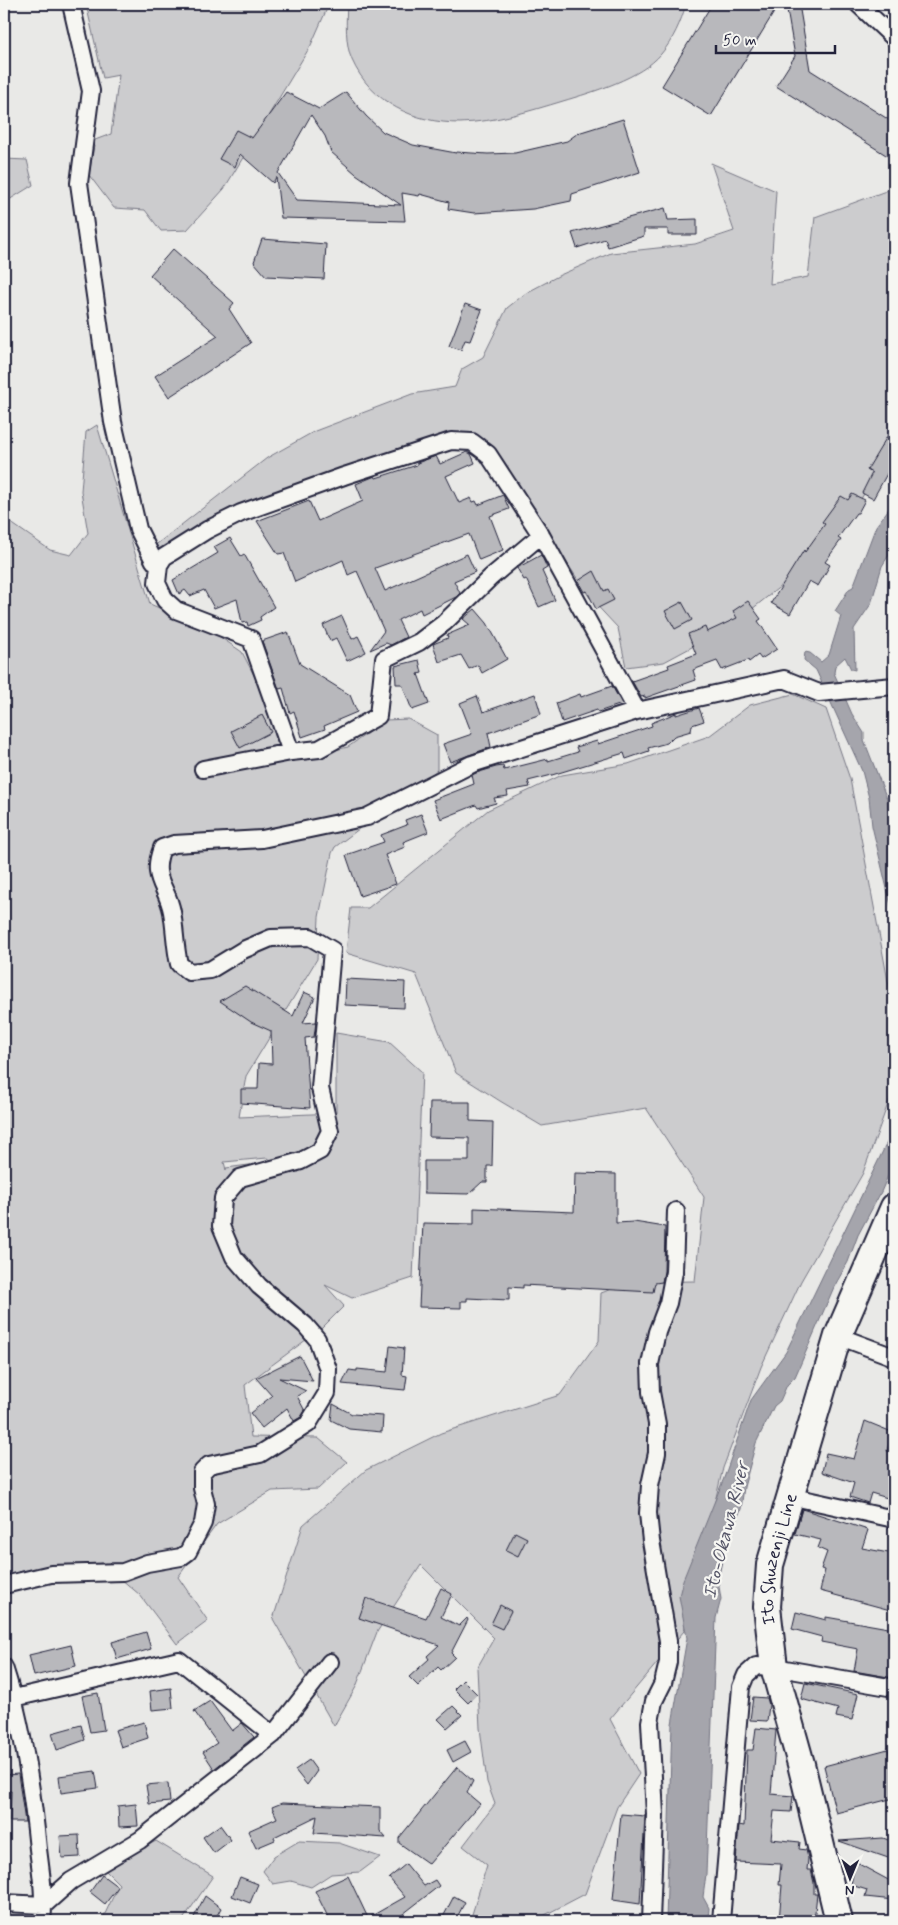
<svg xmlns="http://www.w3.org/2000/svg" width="898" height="1925" font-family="Mynerve,sans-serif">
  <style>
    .green { fill: #ccccce; stroke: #777784; fill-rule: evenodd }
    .water { fill: #a5a5ac; stroke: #71717f }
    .building { fill: #b8b8bc; stroke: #22223b; fill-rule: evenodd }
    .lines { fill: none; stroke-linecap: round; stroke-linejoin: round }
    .minor-casing { stroke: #22223b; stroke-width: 20 }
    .primary-casing { stroke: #22223b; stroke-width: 30 }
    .minor { stroke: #f6f6f2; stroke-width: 16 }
    .primary { stroke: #f6f6f2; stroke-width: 26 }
    .labels { text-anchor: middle; stroke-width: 4.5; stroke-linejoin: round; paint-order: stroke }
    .street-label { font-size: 18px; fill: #22223b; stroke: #f6f6f2 }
    .water-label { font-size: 19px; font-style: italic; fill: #565668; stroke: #f6f6f2 }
  </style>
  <rect width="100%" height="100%" fill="#e9e9e7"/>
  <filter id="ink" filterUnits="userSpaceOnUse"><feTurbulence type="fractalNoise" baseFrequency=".02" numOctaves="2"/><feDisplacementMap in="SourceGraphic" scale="10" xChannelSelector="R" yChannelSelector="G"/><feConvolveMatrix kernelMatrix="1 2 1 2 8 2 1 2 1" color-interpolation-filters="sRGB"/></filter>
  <g filter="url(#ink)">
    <!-- green -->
    <path class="green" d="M86,4h243l-18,41 -87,144 -37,41 -26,1 -16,-21 -31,-2 -25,-33 6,-35 16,-6 8,-59 -16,3z
      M347,4h339c-5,18 -13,36 -25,50 -20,24 -68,38 -98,47 -33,10 -68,21 -103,22 -45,0 -89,-20 -108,-63 -7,-15 -6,-40 -5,-56z
      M4,159l23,1 6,25 -29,18z
      M711,163l65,28 -6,93 38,-7 7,-60 79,-29v257l-35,57 -72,79 -56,45 -67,36 -38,5 -8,-39 -28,-30 -97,-148 -43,-16 -289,119 -8,-6 114,-89 48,-27 97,-37 43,-7 7,-18 21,-12 24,-49 19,-15 34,-18 51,-22 84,-9 39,-13z
      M97,425l53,179 60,26 32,22 19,37 16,53 32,14 39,-9 38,-27 22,-1 29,16v35l-102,77 -3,6 -13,64 -2,42 -71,117 -7,41 97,-4v-80l53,9 33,30 -9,206 -61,20 -27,-13 19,21 -22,22 -77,57 6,52 67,1 29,24 -29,27 -46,2 -55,33 -39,53 30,44 -31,23 -37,-49 -38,-32 -85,22 -13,5v-1072l46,32 21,5 17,-22 -7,-42 5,-59zM267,1158l32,14 -35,-9 -38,5v2l-2,-8z
      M793,694l33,15 24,70 44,234v74l-31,86 -62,108 -40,86 -38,101 -39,163 -74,88 29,55 -22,33 -32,87 -44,23 -2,4h-69l17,-56 -24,-19 32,-42 -8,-22 -7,-54 -3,-60 17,-30 -73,-73 -44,67 -21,55 -22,39 -61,-107 30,-94 63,-55 75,-37 119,-38 39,-54 2,-48 30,-11 64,-1 9,-84 -58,-89 -104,18 -42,-25 -44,-28 -40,-99 -70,-21 5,-45h17l120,-98 74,-35 66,-11 81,-28 41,-31z
      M156,1841l57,35 -31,45h-68l-10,-5 15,-32 -15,-15z
      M299,1841l40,2 41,14 -20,15 -29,2 -20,13 -20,-6 -18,3 -10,-13 11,-15z"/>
    <!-- water -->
    <path class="water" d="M894,502v45l-12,19 -11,38 -17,25 1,41 -4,-1 -6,-12 -10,9 -1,7 18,41 12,19v7l23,59 3,32 4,3v84l-22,-92 -3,-28 -7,-27 -46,-101 -12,-10 1,-8 5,1 11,9 8,-7 12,-39 -6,-5 14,-22 4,-2 23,-61z
      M894,1128v34l-13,30 -23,43 -10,27 -14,25 -39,90 -8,8 -7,16 -6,5 -18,37 -12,44 -3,22 -16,38 -7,33 3,19 -5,19 -10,256 -3,23 6,11 -1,13h-42l6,-197 15,-86 -8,-42 4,-16 41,-102 27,-78 35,-48z"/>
    <!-- building -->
    <path class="building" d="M712,4h67l-68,112 -49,-30z
      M786,4h13l11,66 84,53v37l-118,-74 19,-30z
      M286,92l33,17 27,-17 20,24 17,16 30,13 43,8v-1l32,2 27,-1 52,-12 11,-8 45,-14 17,53 -68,22 -1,7 -38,8 -59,4 -26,-4 1,-7 -29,-8 -1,2 -17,-3 3,28 -124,-3 -5,-41 -3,6 -33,-29 -5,13 -16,-8 17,-29 16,8zM311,115l14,21 6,16 25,22 45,31 -104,-5 -19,-27z
      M665,208l3,12 29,-1v16h-29v-6h-24v7l-36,11 -3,-8 -28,9 -5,-15z
      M262,239l64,5 -2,35 -58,-3 -12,-14z
      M173,249l61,54 -5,6 22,34 -82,54 -14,-21 63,-40 -68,-61z
      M465,304l17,6 -12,31 -5,-1 -4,10 -12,-4z
      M894,425v36l-21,38 -11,-6 10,-20 -5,-3z
      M467,452l4,2 4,9 -29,13 13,27 12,-5 2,4 3,-1 2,4 25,-10 6,14 -19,7 13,34 -24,10 -10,-26 -94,34 10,23 82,-37 8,18 -21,9 6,12 -4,4 -34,17 -2,-5 -22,11 8,17 -15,8 -5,-2 -16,7 14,-19 -27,-60 -9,4 -5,-15 -48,22 -11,-29 -6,1 -21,-33 52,-20 9,20 45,-20 -7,-17 19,-8 1,2 41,-13v-2l19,-7 4,8z
      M852,494l13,6 -7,13h-2l-18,25 3,2 -16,22 5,3 -12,21 -9,-5 -19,33 -19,-11 33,-53 1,2 20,-28 -3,-2 19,-26 7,4z
      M230,538l11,18 3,-2 30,53 -14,10 1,3 -13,6 -1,-4 -5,1 -5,-24 -23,9 -10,-18 -14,6 -5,-6 -6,4 -6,-14 45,-27 -4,-6z
      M541,555l6,13 -5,3 13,29 -16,7 -13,-28 -2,1 -7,-12z
      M594,571l10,20 4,-2 6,11 -18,9 -9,-18 -3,1 -6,-11z
      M748,601l13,18 -3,2 19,28 -16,10 -3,-4 -9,7 -1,-2 -26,10 -5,-9 -24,9 3,10 -51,18v-2l-4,1 -9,-16 37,-13 -1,-3 28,-11 -8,-20 17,-7 2,5 30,-14 -4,-7z
      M682,602l10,18 -17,9 -10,-18z
      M475,609l12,14 20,36 -25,14 -4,-8 -9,4 -8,-14 -22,7 -6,-18 15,-6 -1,-3 23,-10 -7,-6z
      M342,616l10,23 6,-3 8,16 -19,9 -11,-23 -6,3 -7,-16z
      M288,632l12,32 50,31 7,17 -33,14 1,3 -23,8 -8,-26 -4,2 -7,-25 -4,1 -17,-48z
      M419,660l3,13 -4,1 11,30 -17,6 -10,-26h-6l-1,-18z
      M612,686l10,18 -24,8 -1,-2 -35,12 -6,-19 24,-9 1,3z
      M535,694l6,20 -53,19 3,14 -41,15 -7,-18 29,-10 -12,-31 17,-7 6,16z
      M699,708l5,13 -12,4 -1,6 -17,5 -7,7 -19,5 1,3 -23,8 -2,-6 -72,22 -24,6 2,6 -23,4 1,5 -14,2 2,5 -18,5 -2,-3 -35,14 -8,-19 41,-16 -2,-9 4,-2 20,-6 7,-1 1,4 44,-11v2l30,-9 -2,-5 21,-6 1,3 54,-18 -1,-3 25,-10v2z
      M262,715l9,17 -31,16 -9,-17z
      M421,814l7,18 -25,10 2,5 -20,8 11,29 -36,12 -14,-41 38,-13 -3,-7 26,-10 -2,-5z
      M346,979l59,3 -1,26 -59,-3z
      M245,986l48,30 11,-24 11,5 -12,26 13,-1 -2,15 -9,1 5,70 -69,-5v-14h17l1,-26 13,1 -1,-33 -20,-9 -31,-21z
      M430,1102h40v19l23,1 -1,44h-5v16h-5l-13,12 -45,-1v-32h45v-23l-40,-1z
      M575,1173l41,1v49l18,-1 31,5 -1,44 -2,11 -7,1 -2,9 -130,-7v3l-14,-1v13l-42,-2v3h-6v7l-42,-1 4,-84 51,1v-16l100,4z
      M390,1346l14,2 -2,27 5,1 -2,14 -63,-6 7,-14 8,1v-2l30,3z
      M300,1356l13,25 -34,-3 27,13 -9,5 8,15 -4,6 -7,4 -7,-13 -25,20 -12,-15 22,-17 -16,-18z
      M333,1404l19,10 31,2 -1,16 -33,-3 -18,-9z
      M865,1421l27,11 -5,19 7,1v48l-23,-7 -3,10 -18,-6 4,-14 -32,-11 4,-19 28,6z
      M802,1509l66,21 -6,18 32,6v57l-74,-20 5,-21 -4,-1 6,-17 -9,-4 3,-8 -26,-6z
      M515,1532l12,6 -9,18 -12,-6z
      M441,1588l11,6 -11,23 18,9 8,-8 1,2 -17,33 4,4 -14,13 -3,-3 -20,19 -9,-9 20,-18 -2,-3 12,-11 -80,-27 7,-20 60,20z
      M500,1605l11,6 -9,18 -11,-5z
      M796,1612l30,8v-3l68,12v49l-40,-7 4,-22 -37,-7 1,-5 -30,-8z
      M146,1632l5,17 -34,10 -5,-17z
      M71,1645l5,21 -42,10 -5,-21z
      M463,1680l14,14 -9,9 -14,-14z
      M805,1683l53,11 -6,26 -16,-3 2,-8 -37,-10z
      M171,1688l2,20 -21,2 -2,-19z
      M98,1693l6,37 -14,2 -8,-36z
      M753,1697l14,1 2,7 -2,16 -17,-1z
      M210,1701l22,30 10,-8 12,14 -40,32 -11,-17 14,-9 -23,-32z
      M453,1706l9,9 -15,13 -9,-9z
      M144,1722l4,16 -27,9 -6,-17z
      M81,1725l4,15 -28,10 -5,-17z
      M756,1728l20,2 -5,64 22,2 -2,16 -17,-1 -3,28 29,3 -1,7 7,1 2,8 -1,12h4l3,13v11h3l-3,27h-35l3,-36h-3l2,-21 -45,-2 3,-37 5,1 3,-76h6z
      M465,1741l6,11 -18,10 -6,-12z
      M888,1749l6,24v25l-58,15 -12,-47z
      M309,1760l8,11 -10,14 -12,-15z
      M457,1767l16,14 -6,12 13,11 -51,60 -30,-21v-5z
      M95,1771l3,17 -37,5 -2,-17z
      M18,1774l7,48h-15l1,-31h-4l-1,-16z
      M168,1783l2,19 -21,2 -3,-19z
      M282,1803l98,4v24l6,7 -72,-5 3,-17 -43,21 1,3 -19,8 -8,-17 29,-13 -5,-11z
      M136,1804l2,22 -19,1 -1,-21z
      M621,1814l24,2 -5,88 -27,-4z
      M220,1825l11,15 -17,13 -11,-16z
      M79,1835l1,22 -18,1 -2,-22z
      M883,1838l11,4v18l-55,-19z
      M855,1862l39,21v17l-29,-3 2,-7 -16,-5z
      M406,1864l18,22 11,-6 4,6 -45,35h-64l-15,-30 33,-15 20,42 37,-21 -16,-19z
      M102,1875l16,12 -13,17 -15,-12z
      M240,1877l18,7 -8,19 -18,-7z
      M205,1896l16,12 -7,13h-22z
      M454,1896l11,6 -10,19h-14z"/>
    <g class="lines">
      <!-- minor casing -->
      <g class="minor-casing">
        <path id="minor" d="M71,4l20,87 -12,92 34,239 25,107 16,32
          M858,4l36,34
          M291,752l-40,-113 -75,-29 -11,-10 -8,-17 2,-18 5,-8 43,-27 34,-17 103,-37 107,-35 21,1 16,12 53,81 96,176
          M203,769l88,-17 28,-3 59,-33 6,-57 35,-17 25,-19 47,-46 50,-42
          M838,1336l56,21
          M789,1496l105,23
          M4,1585l47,-11 72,-2 24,-9 34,-6 7,-5 15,-29 3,-19 -4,-16v-16l7,-7 51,-11 48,-30 19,-31 1,-24 -11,-30 -12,-14 -46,-39 -25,-29 -13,-31 2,-28 17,-20 61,-17 19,-10 10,-20 -10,-43 12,-138 -22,-13 -39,1 -28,12 -33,20 -21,2 -10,-8c-4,-17 -4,-35 -7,-52 -5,-27 -22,-33 -10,-64l12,-4 88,-5 105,-22 105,-53 165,-53 147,-32 35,14 75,-7
          M4,1667c19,58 28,121 34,182 3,24 7,48 4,72
          M14,1698l165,-38 94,75
          M4,1903l40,2 27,-24 69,-41 133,-105 57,-73
          M651,1921l4,-107 -5,-92 4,-21 9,-18 5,-21v-21l-17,-100 -3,-28 2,-28 7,-32v-29l-6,-32 -1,-28 7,-32 11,-29 6,-31 2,-61
          M721,1921l20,-234 5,-12 10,-9 18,1 120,21"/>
      </g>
      <!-- primary casing -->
      <g class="primary-casing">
        <g id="primary">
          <path id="s1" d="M839,1921l-38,-157 -27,-97 -7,-60 3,-42 68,-229 56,-129"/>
        </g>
      </g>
      <!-- minor -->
      <use href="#minor" class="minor"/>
      <!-- primary -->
      <use href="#primary" class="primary"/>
    </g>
  </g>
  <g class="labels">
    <!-- street labels -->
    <g class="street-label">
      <text dy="6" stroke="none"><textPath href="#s1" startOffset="372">Ito Shuzenji Line</textPath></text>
    </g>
    <!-- water labels -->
    <g class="water-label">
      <text transform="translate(725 1530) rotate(-76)" y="7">Ito-Okawa River</text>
    </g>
  </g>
  <!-- margin -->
  <rect width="898" height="1925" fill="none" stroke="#f6f6f2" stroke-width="20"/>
  <rect x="10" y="10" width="878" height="1905" fill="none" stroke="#22223b" stroke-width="2" filter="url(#ink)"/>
  <!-- north arrow -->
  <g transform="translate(850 1878) rotate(181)" stroke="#f6f6f2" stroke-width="4" paint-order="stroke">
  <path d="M0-4L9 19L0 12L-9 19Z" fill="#22223b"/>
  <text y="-8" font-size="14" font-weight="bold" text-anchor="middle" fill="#22223b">N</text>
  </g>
  <!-- scale -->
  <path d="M716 45v8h119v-8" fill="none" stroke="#22223b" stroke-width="2.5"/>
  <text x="723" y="45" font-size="15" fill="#22223b" stroke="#f6f6f2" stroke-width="4" paint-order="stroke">50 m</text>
</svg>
